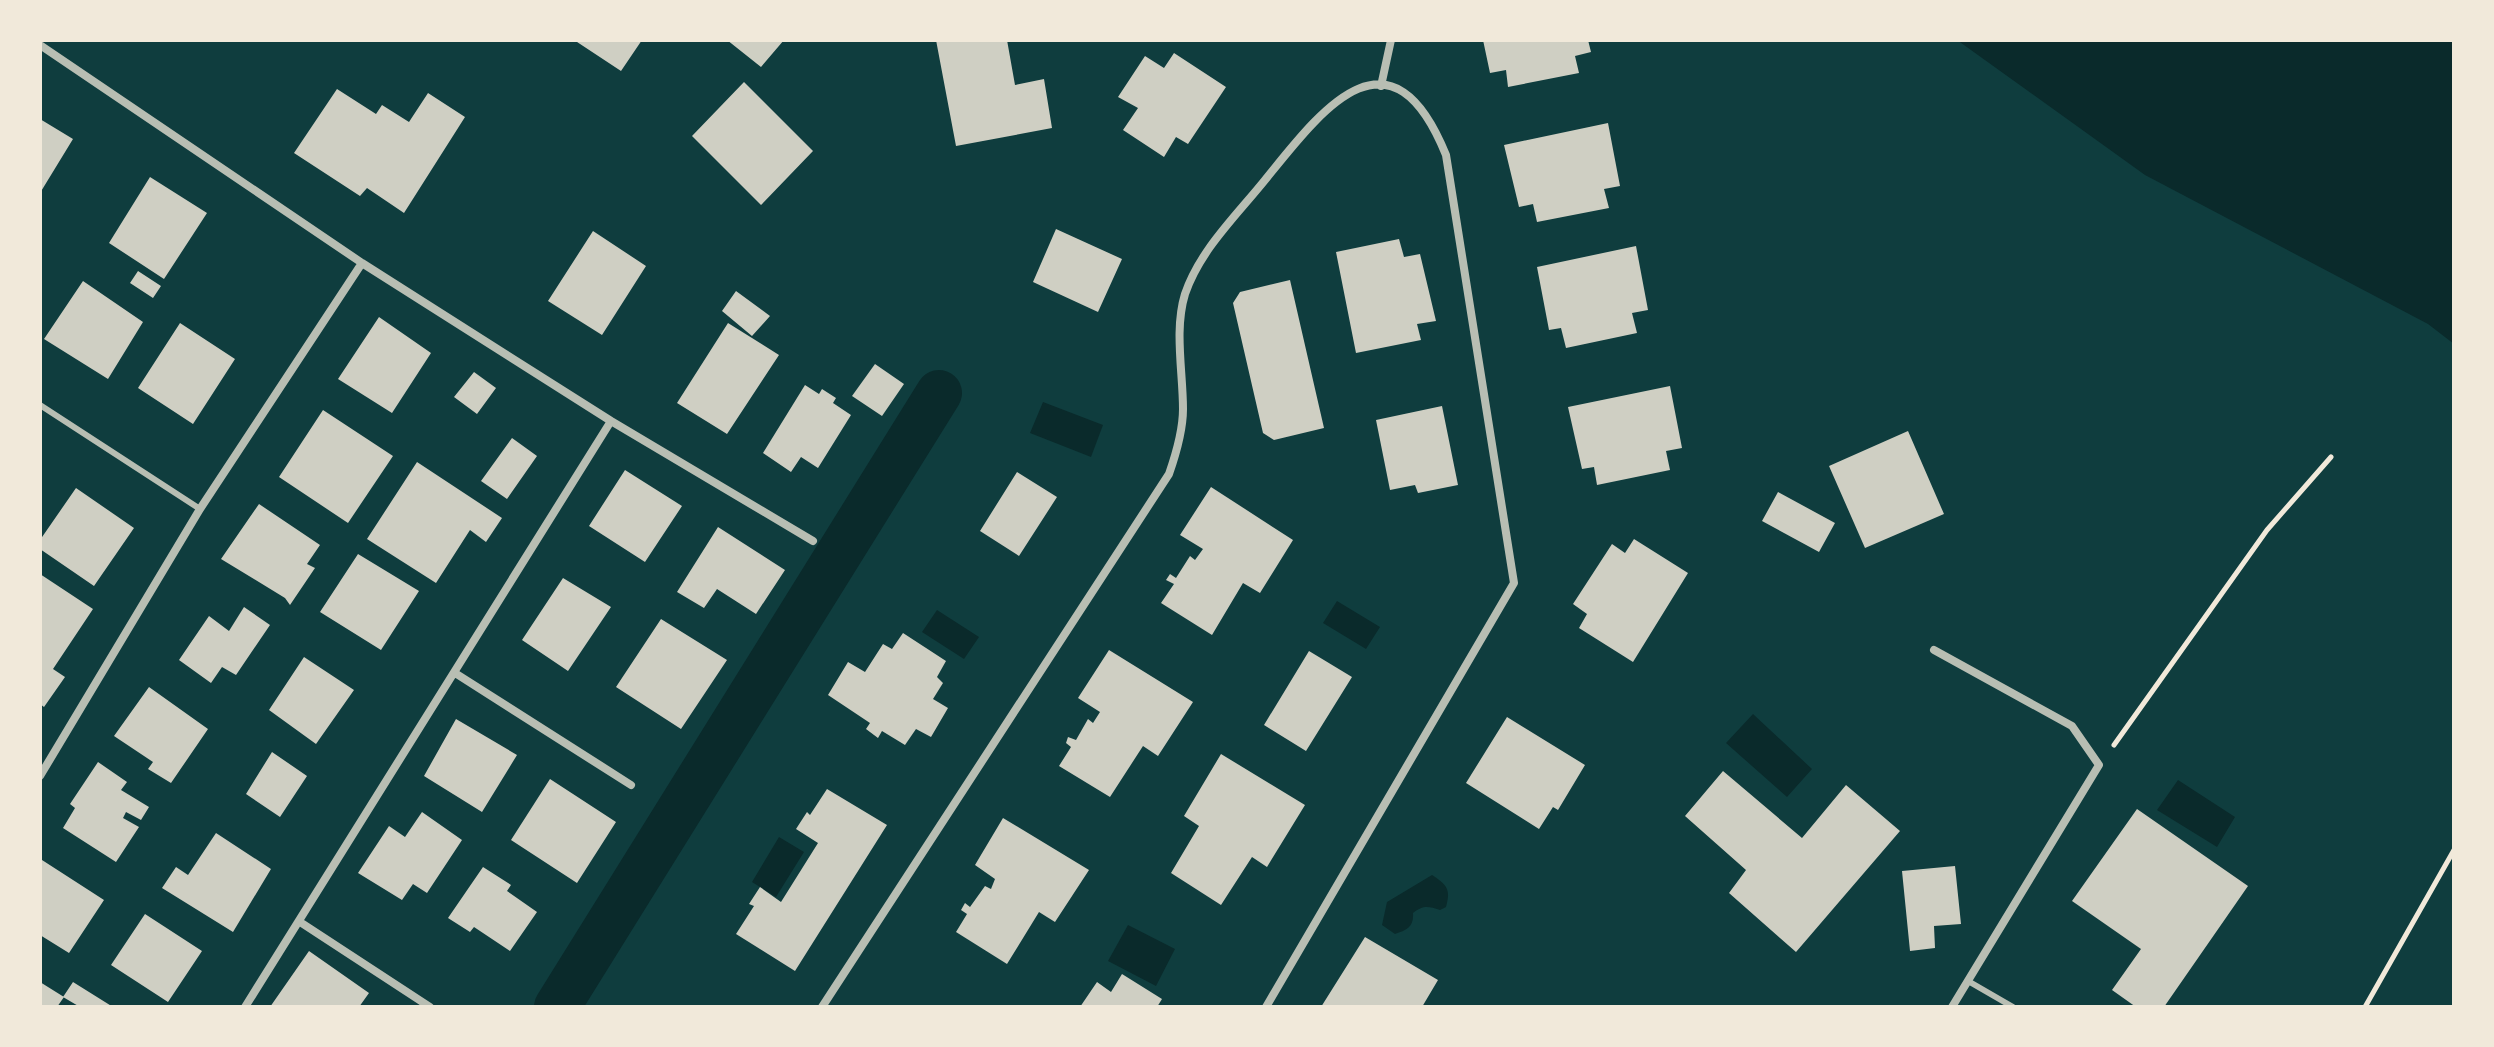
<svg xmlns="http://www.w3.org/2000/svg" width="2494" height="1047" font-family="'Noto Serif',serif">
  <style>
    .water { fill: #0a2a2b }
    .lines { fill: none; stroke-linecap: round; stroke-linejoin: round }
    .canal { stroke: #0a2a2b; stroke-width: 46 }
    .building { fill: #cfcfc3 }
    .path { stroke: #f1e9da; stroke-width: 5 }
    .service { stroke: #b8beb3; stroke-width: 6 }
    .minor { stroke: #b8beb3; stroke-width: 8 }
  </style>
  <rect width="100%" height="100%" fill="#0f3d3e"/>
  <!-- water -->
  <path class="water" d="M1957,40h497v304l-26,-20 -283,-149z
    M1043,402l60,23 -12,32 -61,-24z
    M1337,601l43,26 -14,22 -43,-26z
    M937,610l42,27 -15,22 -42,-27z
    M1753,714l59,55 -25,28 -61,-54z
    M2178,780l57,37 -18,30 -60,-37z
    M779,837l25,15 -28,45 -24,-15z
    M1432,875c15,10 19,14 14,32l-6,3c-12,-4 -17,-5 -27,3 1,14 -6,17 -18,21l-13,-9 5,-23z
    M1128,925l47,24 -19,37 -48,-25z"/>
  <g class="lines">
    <!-- canal -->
    <path class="canal" d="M557,1007l382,-614"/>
  </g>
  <!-- building -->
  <path class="building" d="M574,40h68l-21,31z
    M727,40h57l-23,27z
    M936,40h71l8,45 29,-6 8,49 -96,18z
    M1483,40h105l3,12 -16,4 4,17 -71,14 -2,-17 -16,3z
    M1174,53l52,34 -38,57 -12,-7 -12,20 -41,-27 15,-22 -20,-11 27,-41 19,12z
    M744,82l69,69 -52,54 -69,-69z
    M337,89l39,25 6,-9 27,17 19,-29 37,24 -61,96 -37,-25 -7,8 -66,-43z
    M40,119l33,20 -33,54z
    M1608,123l12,63 -16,3 5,19 -72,14 -4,-18 -14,3 -15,-62z
    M150,177l57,36 -43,66 -55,-36z
    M1056,229l66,30 -24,53 -65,-30z
    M593,231l53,35 -44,69 -54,-34z
    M1399,239l5,18 16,-3 16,67 -19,3 4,16 -65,13 -20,-101z
    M1636,246l12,64 -16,3 5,20 -71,15 -5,-20 -12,2 -12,-63z
    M138,271l23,15 -8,12 -23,-15z
    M1290,280l34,148 -50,12 -11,-7 -30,-130 7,-11z
    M83,281l60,41 -35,57 -64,-40z
    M736,291l34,25 -18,20 -30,-25z
    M379,317l52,36 -39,60 -54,-34z
    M180,323l55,36 -42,65 -55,-36z
    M728,323l51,32 -52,79 -50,-31z
    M875,364l29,20 -22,32 -30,-20z
    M474,372l22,16 -19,26 -23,-17z
    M805,385l14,9 3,-5 14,9 -3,5 18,12 -33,53 -17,-11 -10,15 -28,-19z
    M1670,386l12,62 -16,3 4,19 -73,15 -3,-18 -12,2 -14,-62z
    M1442,406l16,79 -40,8 -3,-8 -25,5 -14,-70z
    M323,410l70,46 -45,67 -69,-46z
    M1908,431l36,83 -79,34 -36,-82z
    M512,438l25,18 -30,43 -26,-18z
    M417,462l85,56 -16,24 -16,-12 -34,53 -69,-44z
    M625,470l57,36 -37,56 -56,-36z
    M1017,472l40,25 -38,59 -39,-25z
    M1211,487l82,53 -33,53 -17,-10 -31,52 -51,-32 13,-19 -8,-4 4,-6 6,4 14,-22 5,4 8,-11 -23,-14z
    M76,488l58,40 -40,58 -54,-37v-9z
    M1778,492l57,31 -16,29 -57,-31z
    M259,504l61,41 -13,19 8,4 -25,37 -5,-7 -64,-39z
    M718,527l67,43 -29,44 -39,-25 -13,19 -27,-16z
    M1634,539l54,34 -55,89 -54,-34 8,-14 -14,-10 39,-60 13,9z
    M358,554l61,37 -38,59 -61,-38z
    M40,574l53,35 -40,60 12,8 -21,30 -4,-3z
    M563,578l48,29 -43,64 -46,-31z
    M244,607l26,18 -34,50 -14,-8 -11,16 -32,-23 30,-44 20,15z
    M661,619l66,41 -46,69 -65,-42z
    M903,633l43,28 -9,16 6,6 -10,16 15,9 -17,29 -15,-8 -11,16 -23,-14 -4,7 -12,-9 4,-6 -42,-28 20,-33 17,10 18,-28 9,5z
    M1109,650l84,52 -35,54 -15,-10 -33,51 -51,-31 12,-19 -5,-4 2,-6 8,3 12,-21 5,4 7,-11 -22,-14z
    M1309,651l43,26 -46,74 -42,-26z
    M304,657l50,33 -38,54 -47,-34z
    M149,687l59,42 -37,54 -23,-14 5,-7 -39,-26z
    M1507,717l78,48 -27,45 -5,-3 -14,22 -73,-46z
    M456,719l61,36 -35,57 -58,-36z
    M272,752l35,24 -27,41 -34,-23z
    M1221,754l84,51 -38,62 -15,-10 -31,48 -50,-32 28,-47 -15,-10z
    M98,762l29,20 -6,8 28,17 -8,13 -15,-8 -3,6 16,9 -23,35 -53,-34 12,-20 -5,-4z
    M1723,771l79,67 44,-53 54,46 -104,121 -67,-59 17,-23 -61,-54z
    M550,779l66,43 -39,61 -66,-43z
    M827,789l60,36 -92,146 -59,-37 18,-28 -5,-2 11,-17 21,15 37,-59 -22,-14 11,-17 3,3z
    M2137,809l111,77 -84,121h-28l-24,-17 29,-41 -69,-48z
    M422,812l40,28 -35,53 -14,-9 -11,16 -44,-27 31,-47 16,11z
    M1003,818l86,52 -34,52 -16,-10 -32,52 -51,-32 11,-18 -6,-4 4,-7 5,4 15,-21 6,3 4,-10 -20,-14z
    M216,833l55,36 -38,63 -71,-44 14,-21 12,8z
    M42,860l62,40 -35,53 -29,-18z
    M1955,866l6,58 -27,2 1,22 -25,3 -8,-80z
    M483,867l28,18 -4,6 30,21 -27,39 -36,-24 -4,5 -22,-14z
    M145,914l57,37 -34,51 -57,-37z
    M1365,937l73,43 -16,27h-101z
    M309,951l60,42 -10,14h-89z
    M1122,974l40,25 -5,8h-77l17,-25 14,10z
    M40,982l24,15 -7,10h-17z
    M73,982l40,25h-33l-17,-10z"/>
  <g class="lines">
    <!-- path -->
    <path class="path" d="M2114,745l153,-215 64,-73
      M2365,1007l89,-157"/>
    <!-- service -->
    <path class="service" d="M40,405l160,104
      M1968,981l45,26"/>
    <!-- minor -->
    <path class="minor" d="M40,45l322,218 249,158 202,120
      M1381,86l10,-46
      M1934,650l138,76 27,39 -147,242
      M455,673l176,112
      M40,776l160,-267 162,-246
      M300,922l130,85
      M245,1007l366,-586
      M822,1007l347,-533c7,-20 14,-43 14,-65 0,-37 -9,-79 2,-115 15,-44 51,-78 80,-114 55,-68 125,-163 181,-25l68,428 -248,424"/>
  </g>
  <!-- border -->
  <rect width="2494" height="1047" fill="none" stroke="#f1e9da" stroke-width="84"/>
</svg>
